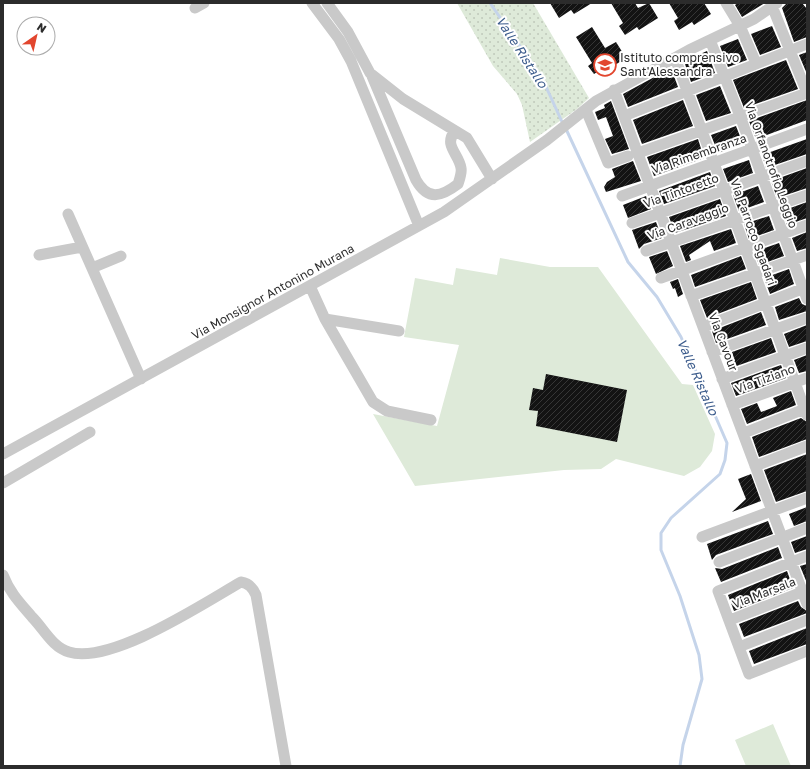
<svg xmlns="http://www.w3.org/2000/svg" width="810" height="769" font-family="'Golos Text',sans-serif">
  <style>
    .grass { fill: url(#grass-dots) }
    .garden { fill: #deead9 }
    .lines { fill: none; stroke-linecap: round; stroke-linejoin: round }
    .stream { stroke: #c5d4ea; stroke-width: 3 }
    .building { fill: url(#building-hatch) }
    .minor { stroke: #c9c9c9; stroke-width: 11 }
    .labels { text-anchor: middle; stroke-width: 4; stroke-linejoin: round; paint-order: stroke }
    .poi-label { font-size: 12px; fill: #2c2c2c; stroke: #fff; text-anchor: start }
    .street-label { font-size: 12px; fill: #2c2c2c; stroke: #fff }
    .water-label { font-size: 13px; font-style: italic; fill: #3c5c8c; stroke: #fff }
  </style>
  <defs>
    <pattern id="grass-dots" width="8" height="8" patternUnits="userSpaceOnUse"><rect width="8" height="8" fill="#deead9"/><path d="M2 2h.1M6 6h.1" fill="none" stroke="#bfc9ba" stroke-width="1.8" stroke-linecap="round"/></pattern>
    <pattern id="building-hatch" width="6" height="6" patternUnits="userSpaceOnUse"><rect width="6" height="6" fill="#131313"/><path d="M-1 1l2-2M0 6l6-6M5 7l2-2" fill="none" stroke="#363636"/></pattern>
  </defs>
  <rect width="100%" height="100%" fill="#fff"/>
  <!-- grass -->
  <path class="grass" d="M457,3h76l56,95 -12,11 -47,33 -8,-37 -5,-11 -24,-28z"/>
  <!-- garden -->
  <path class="garden" d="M500,258l50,9h48l84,117 11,1 22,49 -3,17 -12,16 -16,9 -68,-17 -15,10 -37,1 -149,16 -42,-72 64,12 22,-81 -55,-8 11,-59 38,7 3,-17 41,7z
    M773,724l18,42h-45l-11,-26z"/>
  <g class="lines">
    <!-- stream -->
    <path class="stream" d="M490,3l52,75 21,46
      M566,129l62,133 29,35 24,40 46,106 -2,17 -5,14 -49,44 -10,15v17l19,46 19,59 3,24 -19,66 -3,21"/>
  </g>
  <!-- building -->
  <path class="building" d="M550,3h42l-18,11 -3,-4 -12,8z
    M611,3h24l3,5 11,-5 9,15 -19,12 -2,-3 -12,8 -6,-9 4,-3z
    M669,3h35l7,11 -17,11 -2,-3 -13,8 -5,-9 4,-3z
    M738,3h27l-23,14 -7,-12z
    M787,3h15l5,6v28l-13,5 -12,-34z
    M772,26l9,21 -21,8 -9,-21z
    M592,27l13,21 11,-6 10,16 -19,12 -2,-3 -11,7 -6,-8 4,-3 -16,-26z
    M738,39l9,21 -19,7 -8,-21z
    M707,51l8,22 -24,9 -7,-21z
    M807,52v22l-8,-19z
    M786,60l12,29 -54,19 -11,-28z
    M671,68l7,19 -50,20 -5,-13z
    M720,86l11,27 -25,8 -10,-26z
    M683,100l10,26 -51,18 -9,-24z
    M807,100v20l-51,19 -7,-18z
    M611,101l18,48 -17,5 -7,-15 8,-3 -7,-19 -8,3 -3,-8 10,-4 -1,-3z
    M736,126l7,18 -25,9 -7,-18z
    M698,139l6,19 -50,18 -7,-19z
    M807,139v15l-41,14 -4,-13z
    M749,160l4,13 -25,9 -5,-13z
    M633,161l8,20 -35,11 -2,-5 3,-5 8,-5 -3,-8z
    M807,168v20l-30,10 -6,-17z
    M710,172l5,14 -51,18 -5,-13z
    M758,186l6,16 -25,9 -6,-16z
    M646,196l5,13 -23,9 -5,-13z
    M720,199l6,17 -51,17 -6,-16z
    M807,202v16l-20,7 -5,-14z
    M769,216l5,14 -25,9 -5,-15z
    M656,222l6,16 -18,6 -5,5 -7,-19z
    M731,229l5,14 -22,8 -4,-10 -21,14 2,5 -5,2 -6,-16z
    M807,232v16l-10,3 -5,-13z
    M779,243l5,13 -25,9 -5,-13z
    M667,251l6,15 -17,8 -7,-17z
    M741,256l5,13 -51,18 -4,-12z
    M789,269l5,15 -24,10 -6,-16z
    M678,279l5,15 -5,3 -3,-9 -2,1 -3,-7z
    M751,282l6,17 -50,19 -7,-18z
    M799,298l3,6 5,2v5l-28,9 -4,-13z
    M761,312l5,13 -50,18 -4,-12z
    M807,325v16l-18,6 -5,-13z
    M771,338l5,14 -45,16 -2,-5 6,-2 -3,-9z
    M807,355v16l-8,2 -5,-13z
    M781,365l5,13 -50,18 -5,-13z
    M546,374l81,16 -10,52 -81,-16 2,-15 -9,-1 4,-22 10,2z
    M791,391l5,14 -49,19 -6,-15 16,-6 4,9 16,-6 -4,-8z
    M801,418l6,4v17l-48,18 -7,-20z
    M807,454v37l-31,11 -12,-32z
    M751,474l10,27 -29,11 14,-13 -8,-20z
    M807,507v14l-13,5 -5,-12z
    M768,521l5,13 -57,21 -4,5 -5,-16z
    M807,536v13l-12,4 -4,-11z
    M778,547l4,11 -61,24 -6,-14 7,1z
    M807,564v19l-7,-17z
    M787,571l6,17 -59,23 -6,-16z
    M798,601l3,6 6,4v2l-63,24 -5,-13z
    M807,628v16l-53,20 -5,-13z"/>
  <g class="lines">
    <!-- minor -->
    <path class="minor" d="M312,3l27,36 12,22 68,165
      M327,3l21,29 22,41 33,26 64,39 25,41
      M726,3l14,23 16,37
      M195,8l9,-5
      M710,40l30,76 67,183
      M675,58l132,357
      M372,76l44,104c12,21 25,17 42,4 2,-6 4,-11 3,-16 -2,-14 -17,-22 -7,-36
      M614,90l193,514
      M586,110l22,53 20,-7
      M624,116l183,-72
      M638,153l169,-60 -35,-87
      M622,196l185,-67
      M68,214l73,165
      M632,223l175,-62
      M646,251l161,-56
      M39,255l43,-8
      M92,268l29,-12
      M661,278l146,-53
      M310,286l15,33 48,83 14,9 44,9
      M691,296l116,-41
      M325,319l74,12
      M703,327l104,-40
      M712,352l95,-34
      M722,379l85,-31
      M732,405l75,-27
      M744,433l63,-25
      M3,454l441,-242 103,-72 49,-39 93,-51 65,-31 23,-16
      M755,466l52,-20
      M3,483l87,-51
      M702,537l105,-39
      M807,556l-89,35 31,83 58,-23
      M719,562l88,-34
      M3,575c7,18 17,28 29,42 12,12 20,30 37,35 42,13 135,-49 172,-70 8,1 12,6 15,13l30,171
      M730,620l77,-30
      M739,647l68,-27"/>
  </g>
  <!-- icons -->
  <defs>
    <g id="school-ring" transform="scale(1.15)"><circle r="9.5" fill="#fff" stroke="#e2462e" stroke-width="1.5"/><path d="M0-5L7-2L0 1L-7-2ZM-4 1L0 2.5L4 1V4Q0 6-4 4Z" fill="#e2462e"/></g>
  </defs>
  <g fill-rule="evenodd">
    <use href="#school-ring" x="605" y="65"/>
  </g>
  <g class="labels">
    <!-- poi labels -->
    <g class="poi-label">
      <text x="620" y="62">Istituto comprensivo<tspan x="620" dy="14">Sant'Alessandra</tspan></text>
    </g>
    <!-- street labels -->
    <g class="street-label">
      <text transform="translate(699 154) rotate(-19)" y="4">Via Rimembranza</text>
      <text transform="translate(771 165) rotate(70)" y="4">Via Orfanotrofio Leggio</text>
      <text transform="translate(681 191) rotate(-20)" y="4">Via Tintoretto</text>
      <text transform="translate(688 222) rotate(-20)" y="4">Via Caravaggio</text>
      <text transform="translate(753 232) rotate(70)" y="4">Via Parroco Sgadari</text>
      <text transform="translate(273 292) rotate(-29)" y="4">Via Monsignor Antonino Murana</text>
      <text transform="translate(723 342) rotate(69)" y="4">Via Cavour</text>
      <text transform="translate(765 379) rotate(-20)" y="4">Via Tiziano</text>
      <text transform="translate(764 593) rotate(-21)" y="4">Via Marsala</text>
    </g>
    <!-- water labels -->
    <g class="water-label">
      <text transform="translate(522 52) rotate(57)" y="5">Valle Ristallo</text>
      <text transform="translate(698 377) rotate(66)" y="5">Valle Ristallo</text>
    </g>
  </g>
  <!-- border -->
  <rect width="810" height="769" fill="none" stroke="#2c2c2c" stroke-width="8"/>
  <!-- north arrow -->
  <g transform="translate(36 36) rotate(34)"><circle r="19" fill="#ffffff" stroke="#ababab"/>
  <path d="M0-3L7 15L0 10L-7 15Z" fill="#e2462e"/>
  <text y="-6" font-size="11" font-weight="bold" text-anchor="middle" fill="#2c2c2c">N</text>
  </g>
</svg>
